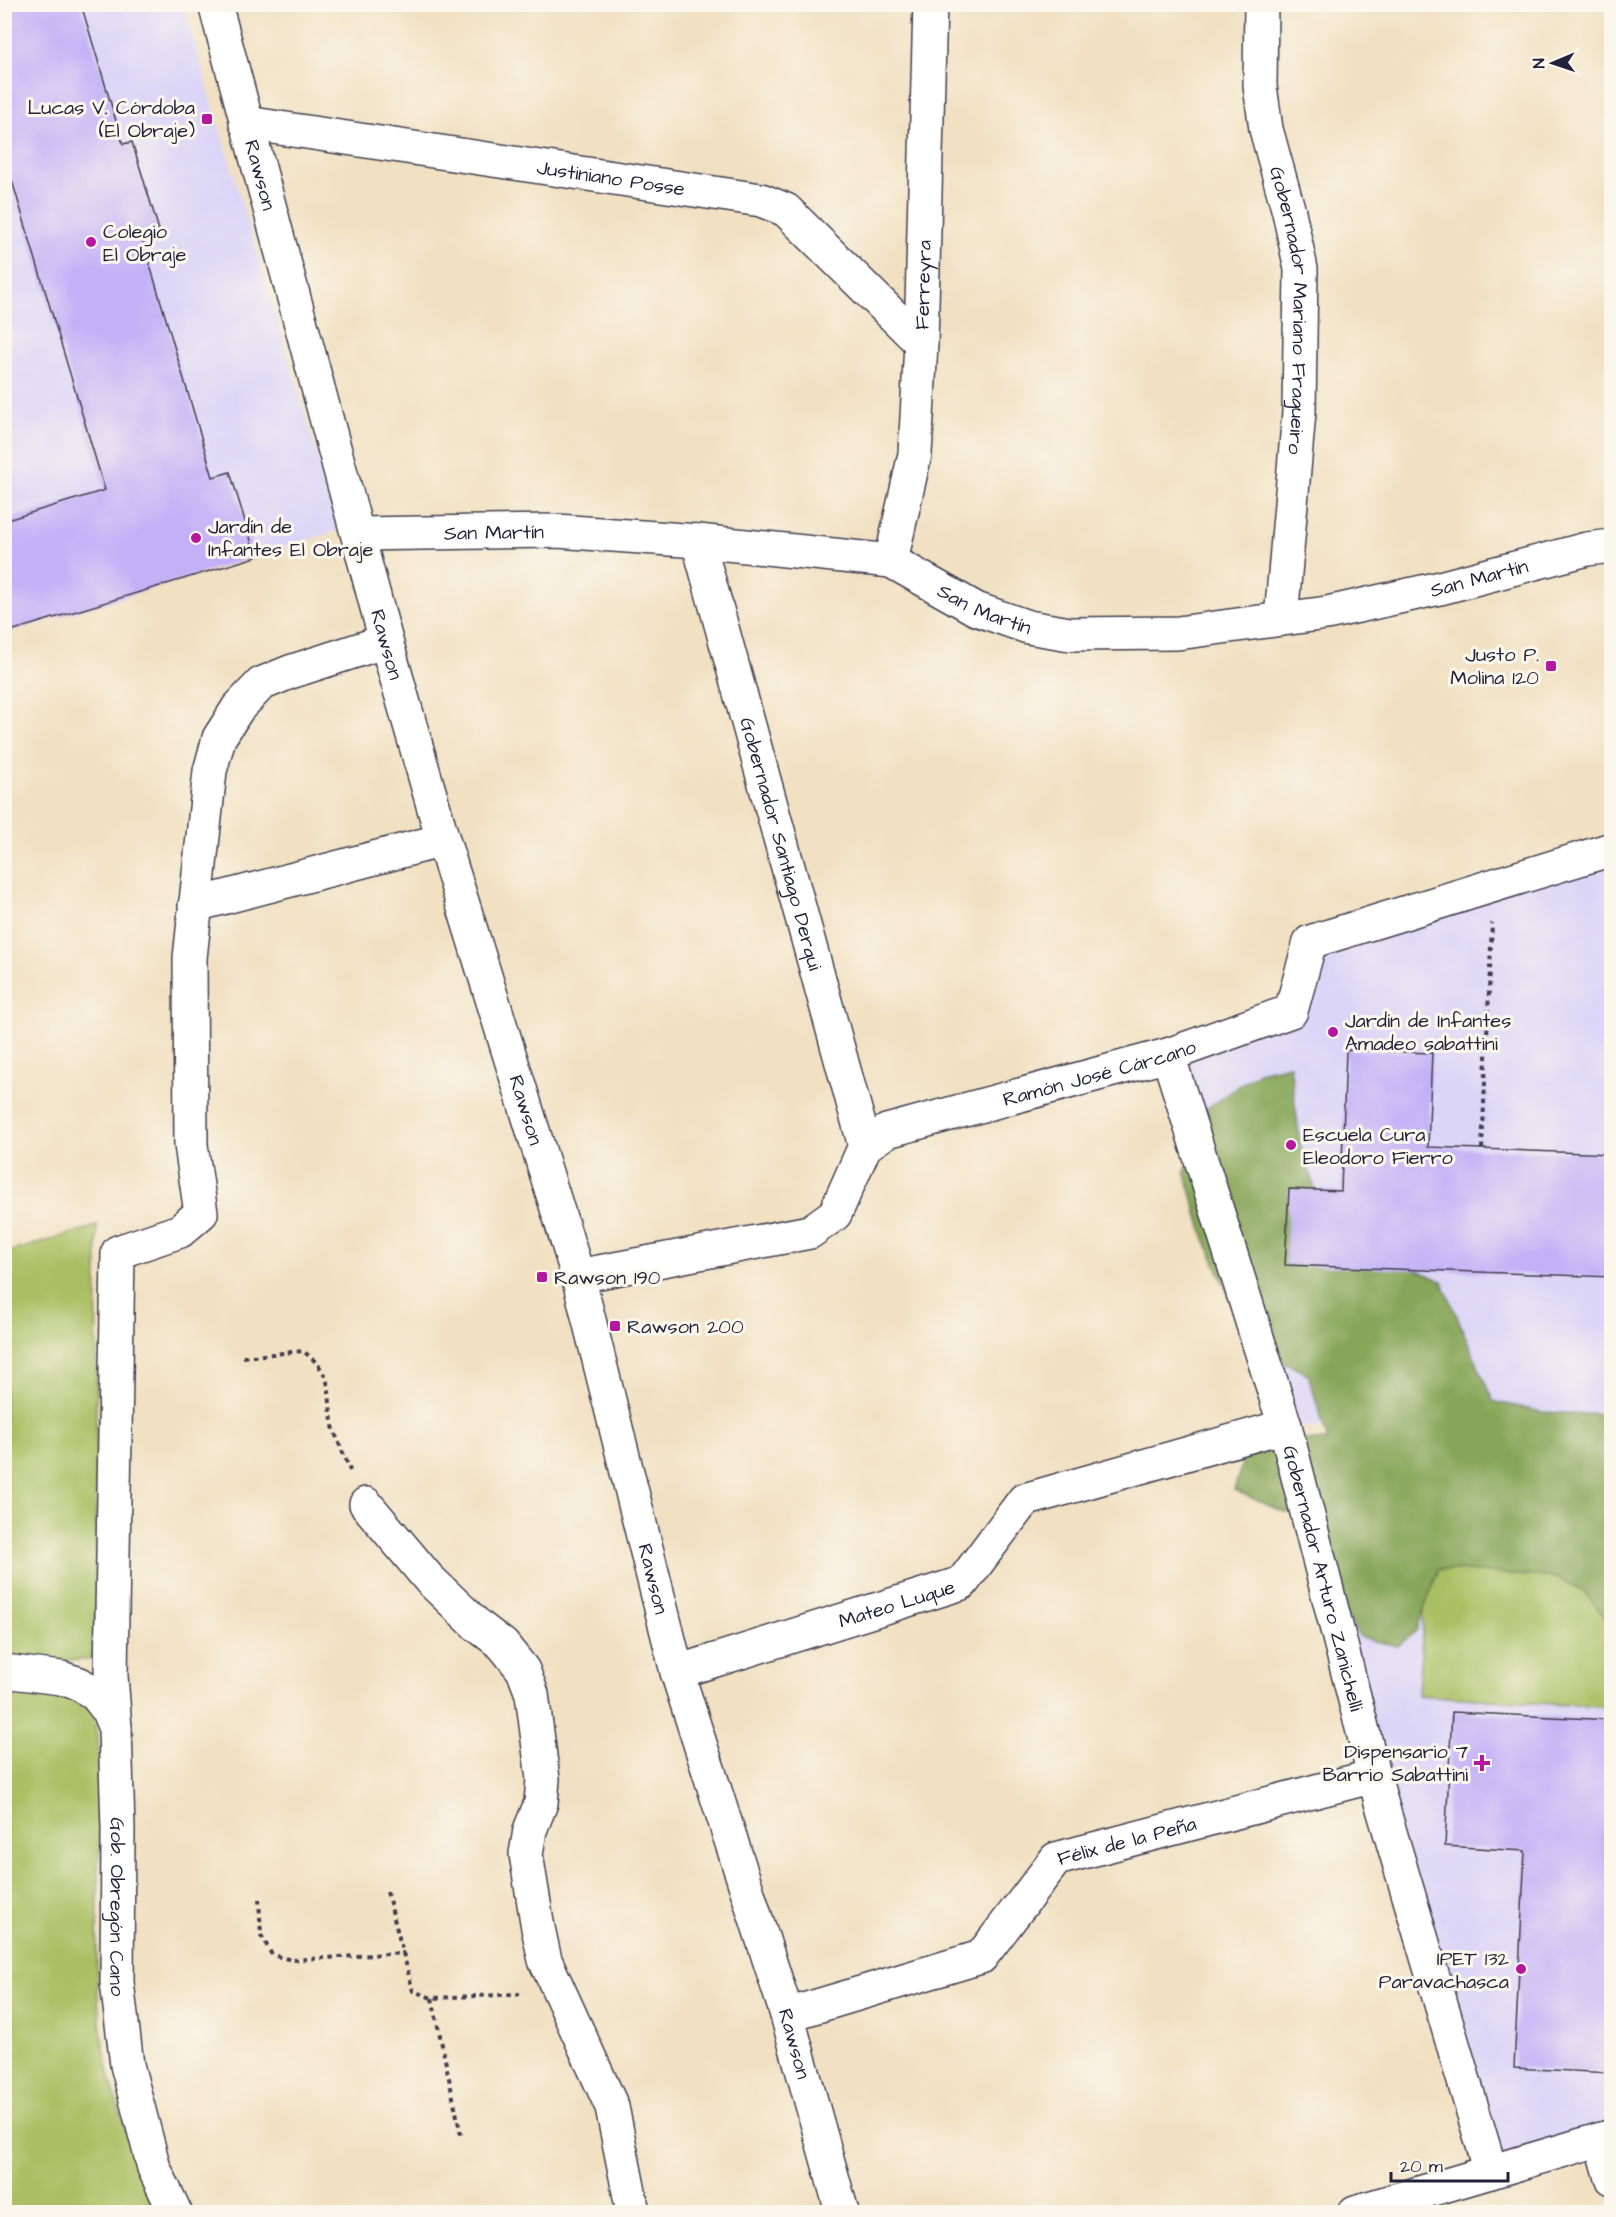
<svg xmlns="http://www.w3.org/2000/svg" width="1616" height="2217" font-family="'Architects Daughter',sans-serif">
  <style>
    .built { fill: #dbd6f7 }
    .green { fill: #aabf63; stroke: #66704f; stroke-width: 1.5 }
    .forest { fill: #87a659; stroke: #54644a; stroke-width: 1.5 }
    .building { fill: #c3b0f7 }
    .lines { fill: none; stroke-linecap: round; stroke-linejoin: round }
    .minor-casing { stroke: #413e4f; stroke-width: 36 }
    .path { stroke: #413e4f; stroke-width: 4; stroke-dasharray: 4.5 4.5; stroke-linecap: butt }
    .minor { stroke: #fff; stroke-width: 33 }
    .poi-dot { fill: #b5179e; stroke: #fbf7ec; stroke-width: 2 }
    .labels { text-anchor: middle; stroke-width: 6; stroke-linejoin: round; paint-order: stroke }
    .poi-label { font-size: 20px; fill: #22223b; stroke: #fbf7ec; text-anchor: start }
    .street-label { font-size: 20px; fill: #22223b; stroke: #fbf7ec }
  </style>
  <rect width="100%" height="100%" fill="#fbf7ec"/>
  <filter id="ink" filterUnits="userSpaceOnUse"><feTurbulence type="fractalNoise" baseFrequency=".0167" numOctaves="2"/><feDisplacementMap in="SourceGraphic" scale="12" xChannelSelector="R" yChannelSelector="G"/><feConvolveMatrix kernelMatrix="1 2 1 2 8 2 1 2 1" color-interpolation-filters="sRGB"/></filter>
  <filter id="wash" filterUnits="userSpaceOnUse"><feTurbulence type="fractalNoise" baseFrequency=".008" numOctaves="4" result="noise"/><feDisplacementMap in="SourceGraphic" scale="24" xChannelSelector="R" yChannelSelector="G"/><feGaussianBlur stdDeviation="1.35" result="paint"/><feColorMatrix in="noise" values="0 0 0 0 0 0 0 0 0 0 0 0 0 0 0 0 0 1.4 0 .05"/><feComposite in="paint" operator="in"/></filter>
  <g filter="url(#wash)">
    <rect width="100%" height="100%" fill="#f1e0c1"/>
    <!-- built -->
    <path class="built" d="M5,5h178l157,525 -335,103z
      M1611,849v592l-326,-15 -117,-371 123,-44 19,-69z
      M1313,1537l298,26v573l-120,36z"/>
    <!-- green -->
    <path class="green" d="M97,1226l-2,424 -2,7 -8,3 -60,1 -20,-7v-401z
      M1428,1551l183,12v145l-193,-13z
      M4,1685l61,9 27,18c15,54 6,116 6,172 0,42 -3,86 1,128 6,70 32,137 60,200h-154z"/>
    <!-- forest -->
    <path class="forest" d="M1290,1065l11,83 26,77 51,28 64,28 51,120 49,11 69,3v209l-27,-32 -26,-14 -119,-9 -23,62 -18,15 -37,-8 -17,-26 -22,-93 -41,-8 -47,-21 13,-43 54,-7 27,1 -20,-67 -58,-27 -47,-113 -18,-62 22,-64 52,-36z"/>
    <g id="blocks">
      <!-- building -->
      <path class="building" d="M4,4h77l42,140 9,-2 27,88 -18,5 72,242 17,-5 26,85 -252,76v-112l101,-31 -101,-336z
        M1346,1050l86,3 -4,94 184,7v123l-327,-12 4,-76 52,2z
        M1452,1712l160,8v256l-3,53h3v44l-98,-5 11,-217 -80,-5z"/>
    </g>
  </g>
  <g filter="url(#ink)">
    <use href="#blocks" fill-opacity="0" stroke="#413e4f" stroke-width="1.5"/>
    <g class="lines">
      <!-- minor casing -->
      <g class="minor-casing">
        <g id="minor">
          <path id="s1" d="M215,4l171,637 57,199 135,436 99,396 110,343 55,197"/>
          <path id="s2" d="M1261,4l-1,82 6,43 23,83 12,57 -2,143 -18,207"/>
          <path id="s3" d="M246,123l515,77 25,10 135,133"/>
          <path id="s4" d="M359,534l198,-3 141,10 193,20 85,48 52,18 42,7 108,-1 149,-20 113,-25 147,-39 25,-3"/>
          <path id="s5" d="M698,541l167,605"/>
          <path id="s6" d="M891,561l24,-107 6,-111 9,-339"/>
          <path d="M195,905l248,-65"/>
          <path id="s7" d="M1168,1055l117,371 96,376 110,370"/>
          <path id="s8" d="M578,1276l232,-44 25,-18 30,-68 22,-15 281,-76 123,-44 19,-69 302,-93"/>
          <path d="M366,1504l63,75 48,46 26,20 20,25 9,24 11,85 -2,24 -11,27 -4,24 12,74 7,32 67,147 21,105"/>
          <path id="s9" d="M4,1671l57,7 19,6 16,11 11,14 8,19 3,101 -1,153 10,83 27,103 21,44"/>
          <path id="s10" d="M677,1672l285,-89 62,-83 261,-74"/>
          <path d="M115,1728l-4,-52 7,-424 62,-21 21,-18 -10,-68 -1,-187 20,-187 9,-33 19,-30 23,-24 29,-12 96,-31"/>
          <path id="s11" d="M787,2015l194,-58 75,-98 318,-83"/>
          <path d="M1601,2139l11,39"/>
          <path d="M1355,2212l257,-76"/>
        </g>
      </g>
      <!-- path -->
      <path class="path" d="M1482,1149l10,-226
        M243,1357l60,-6c33,25 23,40 30,75 4,15 12,30 17,45
        M387,1892l26,99 19,7 88,-4
        M259,1899l2,36 11,20 20,5 112,-7
        M432,1998l29,137"/>
      <!-- minor -->
      <use href="#minor" class="minor"/>
    </g>
  </g>
  <!-- markers -->
  <g class="poi-dot">
    <rect x="201" y="113" width="12" height="12" rx="3"/>
    <circle cx="91" cy="242" r="6"/>
    <circle cx="196" cy="538" r="6"/>
    <rect x="1545" y="660" width="12" height="12" rx="3"/>
    <circle cx="1333" cy="1032" r="6"/>
    <circle cx="1291" cy="1145" r="6"/>
    <rect x="536" y="1271" width="12" height="12" rx="3"/>
    <rect x="609" y="1320" width="12" height="12" rx="3"/>
    <path d="M1479 1754h6v6h6v6h-6v6h-6v-6h-6v-6h6z"/>
    <circle cx="1521" cy="1969" r="6"/>
  </g>
  <g class="labels">
    <!-- poi labels -->
    <g class="poi-label">
      <text x="195" y="114" text-anchor="end">Lucas V. Córdoba<tspan x="195" dy="23">(El Obraje)</tspan></text>
      <text x="103" y="238">Colegio<tspan x="103" dy="23">El Obraje</tspan></text>
      <text x="208" y="533">Jardín de<tspan x="208" dy="23">Infantes El Obraje</tspan></text>
      <text x="1539" y="661" text-anchor="end">Justo P.<tspan x="1539" dy="23">Molina 120</tspan></text>
      <text x="1345" y="1027">Jardín de Infantes<tspan x="1345" dy="23">Amadeo sabattini</tspan></text>
      <text x="1303" y="1141">Escuela Cura<tspan x="1303" dy="23">Eleodoro Fierro</tspan></text>
      <text x="554" y="1284">Rawson 190</text>
      <text x="627" y="1333">Rawson 200</text>
      <text x="1468" y="1758" text-anchor="end">Dispensario 7<tspan x="1468" dy="23">Barrio Sabattini</tspan></text>
      <text x="1509" y="1965" text-anchor="end">IPET 132<tspan x="1509" dy="23">Paravachasca</tspan></text>
    </g>
    <!-- street labels -->
    <g class="street-label">
      <text dy="7" stroke="none"><textPath href="#s1" startOffset="177">Rawson</textPath></text>
      <text dy="7" stroke="none"><textPath href="#s3" startOffset="369">Justiniano Posse</textPath></text>
      <text dy="7" stroke="none"><textPath href="#s6" startOffset="279">Ferreyra</textPath></text>
      <text dy="7" stroke="none"><textPath href="#s2" startOffset="310">Gobernador Mariano Fragueiro</textPath></text>
      <text dy="7" stroke="none"><textPath href="#s4" startOffset="135">San Martín</textPath></text>
      <text dy="7" stroke="none"><textPath href="#s4" startOffset="1143">San Martín</textPath></text>
      <text dy="7" stroke="none"><textPath href="#s4" startOffset="639">San Martín</textPath></text>
      <text dy="7" stroke="none"><textPath href="#s1" startOffset="663">Rawson</textPath></text>
      <text dy="7" stroke="none"><textPath href="#s5" startOffset="314">Gobernador Santiago Derqui</textPath></text>
      <text dy="7" stroke="none"><textPath href="#s8" startOffset="588">Ramón José Cárcano</textPath></text>
      <text dy="7" stroke="none"><textPath href="#s1" startOffset="1149">Rawson</textPath></text>
      <text dy="7" stroke="none"><textPath href="#s1" startOffset="1635">Rawson</textPath></text>
      <text dy="7" stroke="none"><textPath href="#s7" startOffset="546">Gobernador Arturo Zanichelli</textPath></text>
      <text dy="7" stroke="none"><textPath href="#s10" startOffset="230">Mateo Luque</textPath></text>
      <text dy="7" stroke="none"><textPath href="#s11" startOffset="399">Félix de la Peña</textPath></text>
      <text dy="7" stroke="none"><textPath href="#s9" startOffset="314">Gob. Obregón Cano</textPath></text>
      <text dy="7" stroke="none"><textPath href="#s1" startOffset="2121">Rawson</textPath></text>
    </g>
  </g>
  <!-- margin -->
  <rect width="1616" height="2217" fill="none" stroke="#fbf7ec" stroke-width="24"/>
  <!-- north arrow -->
  <g transform="translate(1553 63) rotate(268)" stroke="#fbf7ec" stroke-width="4.5" paint-order="stroke">
  <path d="M0-4.5L10 22L0 15L-10 22Z" fill="#22223b"/>
  <text y="-9" font-size="16" font-weight="bold" text-anchor="middle" fill="#22223b">N</text>
  </g>
  <!-- scale -->
  <path d="M1391 2172v9h117v-9" fill="none" stroke="#22223b" stroke-width="3"/>
  <text x="1400" y="2172" font-size="18" fill="#22223b" stroke="#fbf7ec" stroke-width="4.5" paint-order="stroke">20 m</text>
</svg>
